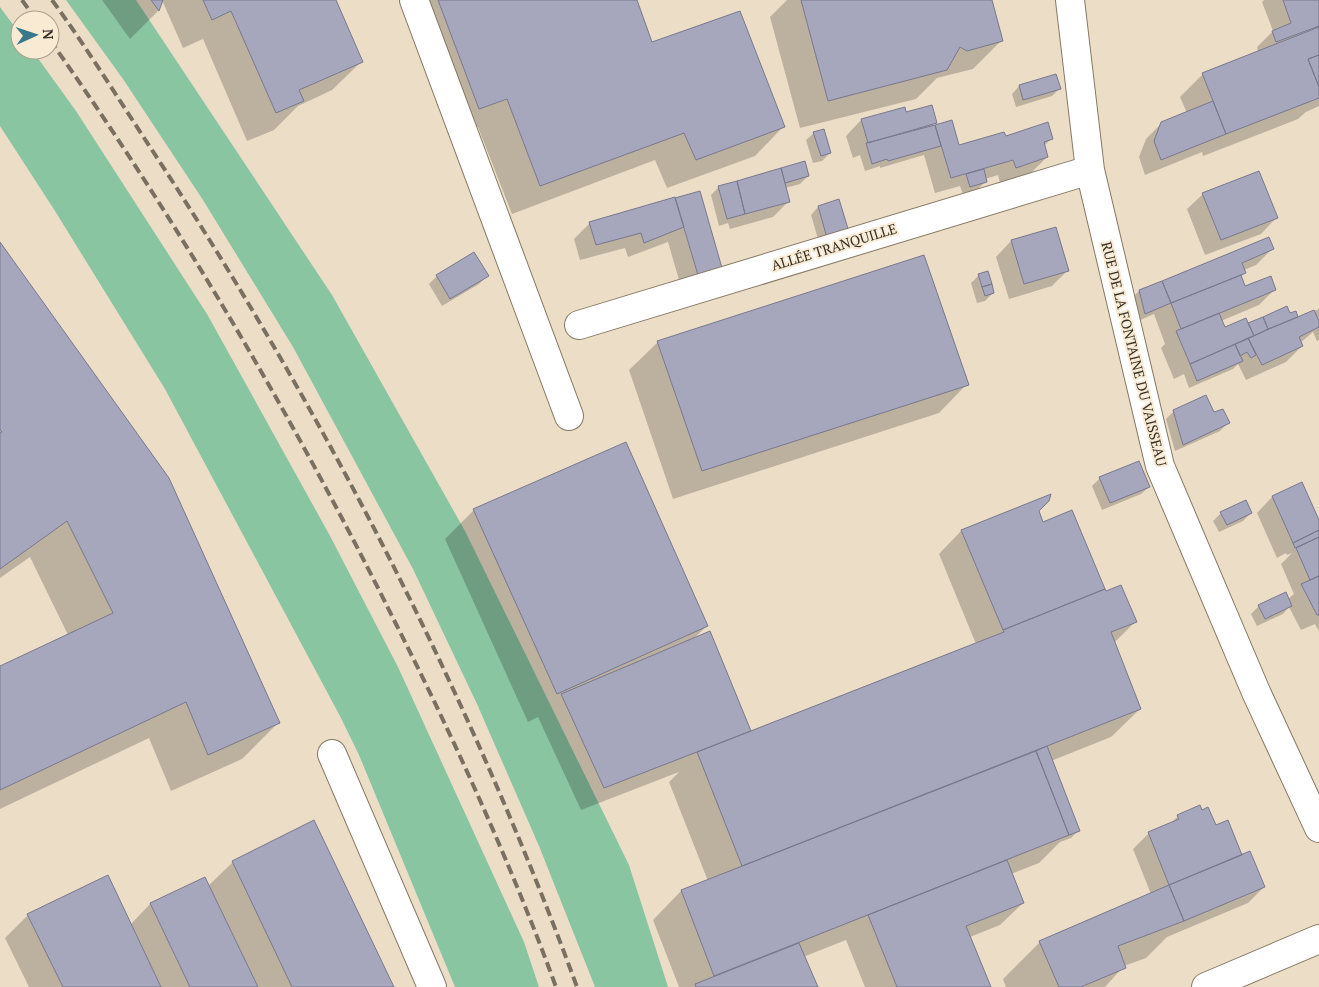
<svg xmlns="http://www.w3.org/2000/svg" width="1319" height="987" font-family="'PT Serif',serif">
  <style>
    .green { fill: #8ac5a2 }
    .shadow { fill: #0003 }
    .building { fill: #a6a6bd; stroke: #78788e }
    .lines { fill: none; stroke-linecap: round; stroke-linejoin: round }
    .minor-casing { stroke: #857864; stroke-width: 30 }
    .minor { stroke: #fff; stroke-width: 28 }
    .rail { stroke: #797062; stroke-width: 4; stroke-dasharray: 10 5; stroke-linecap: butt }
    .labels { text-anchor: middle; stroke-width: 4; stroke-linejoin: round; paint-order: stroke }
    .street-label { font-size: 14px; fill: #353027; stroke: #f9ead4 }
  </style>
  <rect width="100%" height="100%" fill="#ecddc7"/>
  <!-- green -->
  <path class="green" d="M66,0h70l196,295 133,236 164,334 39,122h-73l-56,-141 -62,-142 -64,-135 -120,-222 -90,-147 -80,-121z
    M0,7l20,27v16h12l44,61 131,203 122,220 69,133 126,275 15,45h-84l-96,-232 -18,-37 -176,-329 -110,-178 -55,-85z"/>
  <!-- shadow -->
  <path class="shadow" d="M102,0h59l-3,11 -28,28z
    M162,0h173l26,62 -29,28 -34,16 -24,24 -27,11 -44,-102 -20,9z
    M399,0h237l16,44 131,83 -28,29 -88,32 -12,-28 -143,54 -34,-87 -28,10z
    M787,0h204l11,40 -29,29 -36,9 -21,21 -116,29 -30,-111z
    M1264,0h55v106l-13,6 -8,7 -95,37 -1,-4 -57,23 -6,-18 7,-18 16,-16 25,-10 -7,-16 23,-23 55,-22 -1,-5 16,-16 -11,-29z
    M1019,86l41,2 -8,8 -36,11 -4,-13z
    M905,113l30,9 -5,5 21,-5 7,25 47,-10 47,1 -8,8 3,11 -16,16 -31,10 -2,-8 -13,4 1,2 -8,8 -15,5 -3,-8 -25,7 -11,-38 -44,13v-2l-15,5 -5,-16 -7,3 -7,-22 15,-16z
    M814,133l16,20 -8,8 -9,2 -7,-23z
    M782,169l26,7 -8,8 -15,4 4,13 -16,16 -43,12 -2,-6 -9,3 -8,-31 8,-8 61,-16z
    M699,193l22,74 -39,23 -14,-48 -40,15 -3,-9 -45,12 -6,-21 16,-16z
    M1203,194l73,24 -15,16 -56,21 -18,-46z
    M818,207l30,24 -28,15 -9,-31z
    M1055,229l13,41 -16,16 -43,13 -13,-42 15,-16z
    M0,244l279,478 -37,37 -71,32 -22,-53 -149,71v-142l68,-32 -38,-78 -30,21z
    M1272,249l-16,16 -12,5 1,3 -5,4 4,11 31,1 -16,16 -38,16 3,8 24,-4 38,-17 7,12 26,-11v31l-2,1 -4,-9 -13,11 2,3 -16,16 -40,18 -8,-16 -5,5 -44,19 -5,-14 -10,5 -13,-31 4,-4 -11,-30 -16,7 -7,-22 8,-8z
    M474,254l13,22 -8,8 -37,22 -13,-22 8,-8z
    M979,275l14,18 -8,8 -8,2 -6,-20z
    M658,342l309,42 -28,29 -266,86 -44,-129z
    M1174,411l39,3 15,9 -8,8 -45,20 -9,-32z
    M1100,478l49,9 -8,7 -39,16 -10,-24z
    M1302,484l17,39v108l-4,-7 -14,6 -12,-23 -6,7 -26,12 -6,-12 8,-8 29,-7 6,-5 -13,-30 11,-11 -5,2 -1,-2 -9,5 -20,-45 15,-16z
    M1049,496l-12,15 5,13 63,69 30,29 -21,21 26,66 -29,28 -60,24 28,69 -8,8 -11,4 -21,21 -28,11 12,29 -23,22 -30,12 19,50h-124l-19,-47 -43,17 14,30h-138l-26,-67 28,-29 27,-10 -39,-99 10,-10 -98,38 -43,-93 -10,5 -83,-183 29,-29 233,116 -15,14 53,94 231,-90 -37,-90 22,-23z
    M1221,513h30l-8,8 -24,11 -6,-11z
    M1201,811l40,45 23,31 -16,16 -81,34 -21,21 -22,8 -19,21h-99l-3,-8 37,-37 111,-48 -18,-45 16,-16 21,-9 8,-8z
    M233,862l160,125h-364l-24,-49 23,-23 102,10 20,-21 55,-26 3,8z"/>
  <!-- building -->
  <path class="building" d="M151,0h12l-4,11z
    M203,0h133l27,62 -64,28 5,11 -28,12 -45,-102 -19,9z
    M438,0h199l15,42 88,-31 45,116 -89,33 -12,-27 -144,53 -33,-87 -28,10z
    M801,0h191l11,41 -36,10 -7,-4 -13,23 -119,31z
    M1283,0h36v26l-43,16 -4,-11 19,-8z
    M1319,27v28l-11,4 11,28v11l-93,36 -24,-61z
    M1319,55v32l-11,-28z
    M1056,74l5,15 -38,11 -4,-15z
    M1213,101l13,33 -65,26 -7,-19 7,-19z
    M932,105l5,18 -69,20 -7,-24 44,-12 1,5z
    M952,120l7,25 45,-13 2,4 42,-14 5,17 -9,3 4,15 -32,11 -3,-8 -62,18 -16,-53z
    M935,125l6,21 -53,15 -1,-2 -15,5 -6,-21z
    M824,129l7,24 -10,3 -8,-24z
    M805,161l4,15 -24,7 -4,-15z
    M781,168l9,34 -45,12 -8,-33z
    M984,169l3,13 -17,5 -4,-13z
    M1259,171l19,47 -57,22 -19,-47z
    M737,181l8,33 -18,5 -9,-33z
    M700,191l22,77 -24,7 -23,-77z
    M675,197l9,30 -40,16 -3,-10 -45,12 -7,-23z
    M839,199l10,33 -22,6 -9,-32z
    M1056,227l13,44 -45,13 -13,-44z
    M1269,237l5,12 -32,14 4,10 -75,30 -9,-22z
    M0,242l169,236 111,245 -72,32 -22,-53 -186,88v-124l113,-53 -46,-92 -67,48v-136l2,-1 -2,-2z
    M474,252l15,24 -39,23 -14,-24z
    M924,255l45,130 -267,86 -45,-130z
    M988,271l4,13 -10,3 -4,-13z
    M1241,275l4,11 26,-10 5,14 -95,39 -10,-26z
    M1162,281l9,22 -26,11 -6,-24z
    M992,284l2,9 -9,3 -3,-9z
    M1287,306l3,7 6,-2 2,6 -30,12 -5,-12z
    M1314,310l5,11v6l-20,10 4,9 -41,19 -14,-27z
    M1219,313l6,14 21,-9 8,18 -64,28 -14,-33z
    M1263,317l5,12 -14,7 -6,-13z
    M1248,338l8,17 -5,3 -4,-6 -7,4 -5,-12z
    M1235,344l8,17 -46,20 -7,-17z
    M1206,395l8,17 9,-3 7,14 -47,22 -10,-35z
    M626,442l82,184 -151,68 -84,-185z
    M1139,461l11,26 -40,16 -11,-26z
    M1302,482l17,38v10l-26,13 -21,-47z
    M1051,494l-2,7 -10,10 4,11 29,-12 33,79 -102,41 -42,-100z
    M1246,500l6,13 -25,12 -7,-13z
    M1319,530v7l-24,11 -2,-5z
    M1319,537v39l-9,4 -14,-32z
    M1319,576v39h-2l-16,-31z
    M1121,585l16,37 -26,10 30,77 -399,157 -45,-114 307,-120 -1,-2 102,-41 1,2z
    M1286,592l6,14 -27,13 -7,-14z
    M710,631l41,100 -147,57 -43,-94z
    M1047,746l33,85 -11,4 -33,-84z
    M1036,751l33,84 -355,141 -33,-86z
    M1200,805l2,5 6,-3 8,18 12,-5 14,35 -73,30 -21,-53 31,-13 -2,-4z
    M314,820l80,167h-102l-60,-126z
    M1250,851l15,36 -81,34 -15,-36z
    M1007,860l17,43 -58,23 25,61h-94l-29,-72z
    M108,875l53,112h-98l-36,-73z
    M205,877l53,110h-68l-40,-84z
    M1169,885l15,36 -66,25 8,22 -45,19h-22l-20,-46z
    M799,943l19,44h-122l-1,-3z"/>
  <g class="lines">
    <!-- minor casing -->
    <g class="minor-casing">
      <path id="minor" d="M414,0l155,416
        M1070,0l20,170 70,296 96,226 63,136
        M579,325l511,-155
        M332,754l100,233
        M1206,987l113,-48"/>
    </g>
    <!-- minor -->
    <use href="#minor" class="minor"/>
    <!-- rail -->
    <path class="rail" d="M22,0l14,20
      M52,0c35,48 67,100 100,150 172,262 317,543 425,837
      M50,40c131,186 246,382 347,586 59,117 114,238 159,361"/>
  </g>
  <g class="labels">
    <!-- street labels -->
    <g class="street-label">
      <text transform="translate(834 247) rotate(-17)" y="5">ALLÉE TRANQUILLE</text>
      <text transform="translate(1134 354) rotate(76)" y="5">RUE DE LA FONTAINE DU VAISSEAU</text>
    </g>
  </g>
  <!-- north arrow -->
  <g transform="translate(35 35) rotate(87)"><circle r="24" fill="#f9ead4" stroke="#aba08f"/>
  <path d="M0-4L9 19L0 12L-9 19Z" fill="#37788b"/>
  <text y="-8" font-size="14" font-weight="bold" text-anchor="middle" fill="#353027">N</text>
  </g>
</svg>
